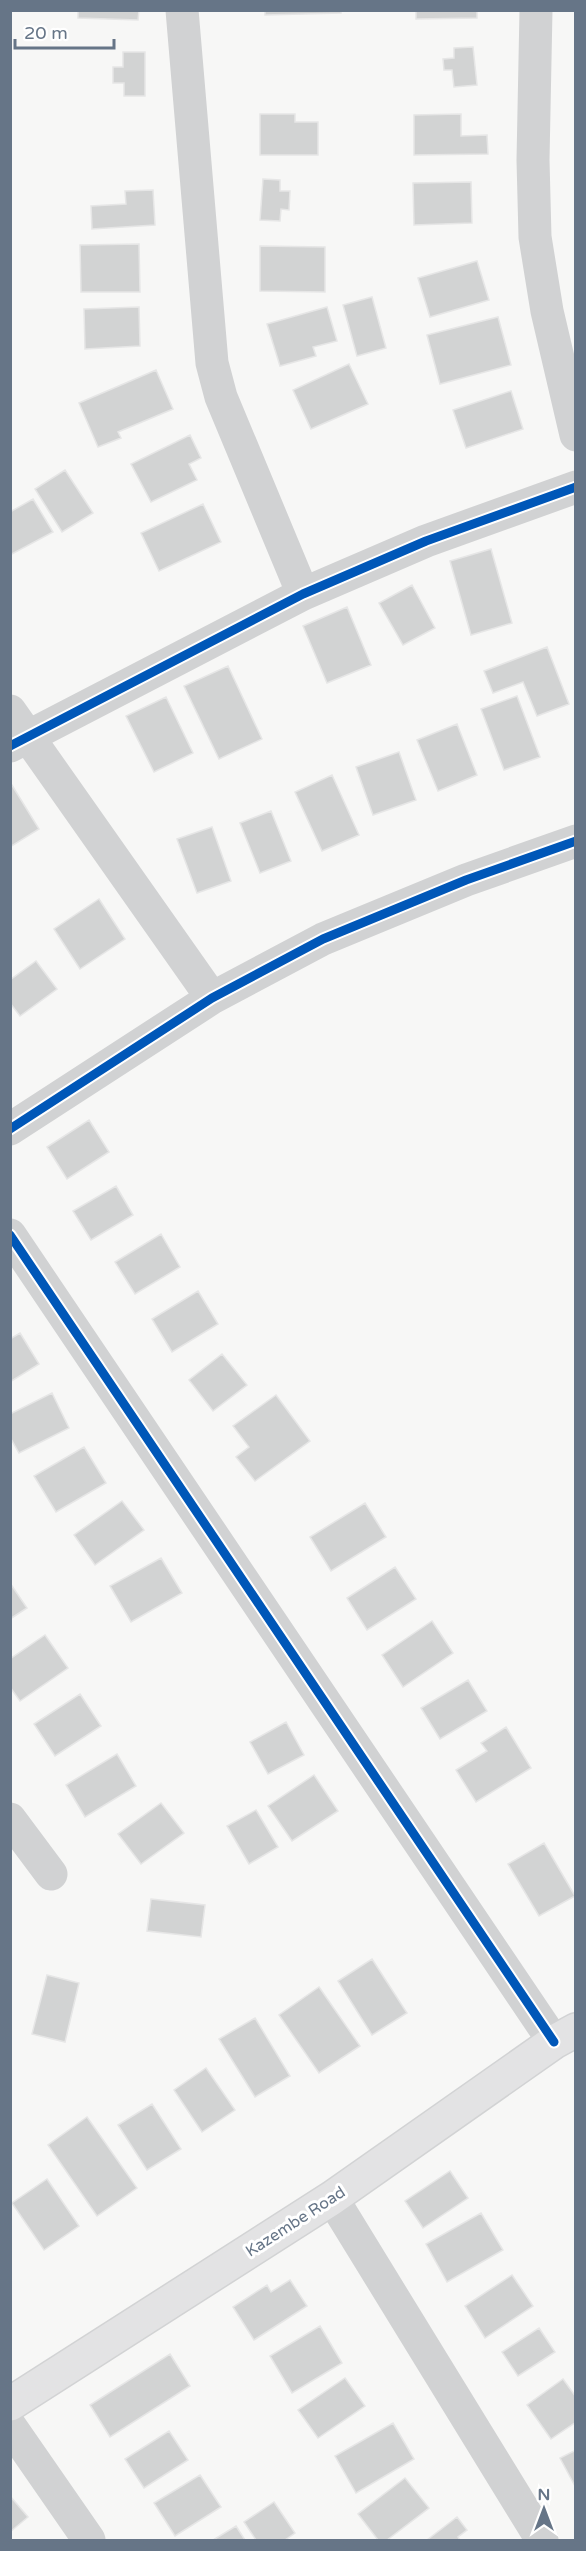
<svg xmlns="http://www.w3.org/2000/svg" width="586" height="2551" font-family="'Varela Round',sans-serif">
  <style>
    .building { fill: #d2d3d3; stroke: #e6e6e6; stroke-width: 1.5 }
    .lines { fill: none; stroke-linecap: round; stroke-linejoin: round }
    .major-casing { stroke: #d2d3d4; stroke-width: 36 }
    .minor { stroke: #d1d2d3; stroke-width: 33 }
    .major { stroke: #e3e3e4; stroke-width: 33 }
    .cycleway-casing { stroke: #fff; stroke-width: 13 }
    .cycleway { stroke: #0057b8; stroke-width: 9 }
    .labels { text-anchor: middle; stroke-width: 6; stroke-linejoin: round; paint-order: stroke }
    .street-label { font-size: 16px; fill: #667587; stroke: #fff }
  </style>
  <rect width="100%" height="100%" fill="#f7f7f6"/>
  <!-- building -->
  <path class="building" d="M78,10h61l-1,10 -60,-2z
    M265,10h76v3l-76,2z
    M416,10h61v8l-61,1z
    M473,47l4,38 -23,2 -2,-17h-8l-1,-11 11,-1v-10z
    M123,52h22v44h-21v-13h-11v-16h10z
    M260,114h35v8h23v33h-58z
    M461,114v22l26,-1 1,19 -74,1v-40z
    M263,179l17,1v11h10l-1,19 -8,-1 -1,12 -20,-1z
    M471,182l1,41 -58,2 -1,-42z
    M153,190l2,35 -63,4 -1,-23 35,-2 -1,-13z
    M139,244l1,48h-59l-1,-47z
    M260,246l65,1v45l-65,-1z
    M477,261l12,39 -59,17 -12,-39z
    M372,297l14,51 -29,8 -14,-51z
    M139,307l1,39 -55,3 -1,-40z
    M327,307l10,34 -24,6 3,9 -36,10 -13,-42z
    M498,317l13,48 -71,19 -13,-49z
    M349,364l19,40 -57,25 -18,-39z
    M156,370l17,39 -55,23 3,6 -23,9 -19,-44z
    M511,391l12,38 -57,19 -13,-38z
    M190,435l11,23 -12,6 8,16 -46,22 -20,-38z
    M65,470l28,43 -31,19 -27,-43z
    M33,499l20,33 -43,23v-43z
    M203,504l18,38 -62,29 -18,-38z
    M491,549l21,74 -41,12 -21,-74z
    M412,585l23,43 -32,17 -24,-42z
    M347,607l24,58 -44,18 -24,-57z
    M547,647l22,57 -32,12 -14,-34 -30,11 -9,-22z
    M228,666l34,73 -43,20 -35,-73z
    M517,696l23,61 -36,13 -23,-61z
    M166,697l27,56 -39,19 -28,-56z
    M457,724l20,51 -39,16 -21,-51z
    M399,752l17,48 -43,15 -17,-48z
    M332,775l27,60 -37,16 -27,-59z
    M10,782l29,47 -29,18z
    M271,811l20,50 -31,12 -20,-50z
    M212,827l19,54 -34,12 -20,-54z
    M99,899l26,40 -45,30 -26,-40z
    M36,961l21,28 -37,27 -10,-13v-23z
    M89,1120l20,32 -42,27 -20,-32z
    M116,1186l17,29 -42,25 -18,-29z
    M161,1234l19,33 -45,27 -20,-32z
    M198,1291l20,33 -46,28 -20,-33z
    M20,1333l19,31 -29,18v-43z
    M222,1354l25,31 -34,26 -24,-31z
    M52,1393l17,35 -50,25 -9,-16v-23z
    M276,1395l34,46 -55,40 -19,-24 13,-10 -16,-21z
    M84,1447l22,36 -50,29 -22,-36z
    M122,1501l22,29 -49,35 -21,-30z
    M365,1503l21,34 -55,34 -21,-34z
    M161,1558l21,35 -51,29 -21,-36z
    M395,1567l21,32 -49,31 -20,-32z
    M10,1583l17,25 -17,11z
    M432,1621l21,32 -50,34 -21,-32z
    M45,1635l23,33 -48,33 -10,-14v-28z
    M468,1680l19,31 -47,28 -19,-31z
    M80,1694l21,32 -46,30 -21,-32z
    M286,1722l18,33 -36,19 -18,-32z
    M506,1727l25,41 -55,34 -20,-32 31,-19 -6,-8z
    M117,1754l19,32 -51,31 -19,-32z
    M314,1775l24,36 -46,30 -24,-35z
    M161,1803l23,30 -43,31 -23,-30z
    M256,1810l22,37 -29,17 -22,-38z
    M544,1843l31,53 -36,20 -31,-52z
    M151,1899l54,6 -4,32 -54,-6z
    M372,1959l35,54 -35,22 -34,-54z
    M47,1975l32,8 -14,59 -33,-8z
    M319,1987l41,59 -41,27 -40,-58z
    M255,2018l35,58 -35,21 -36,-58z
    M206,2068l29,42 -33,22 -28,-42z
    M152,2104l29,45 -34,21 -29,-45z
    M87,2117l50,71 -40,28 -49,-71z
    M450,2171l18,27 -45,30 -18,-27z
    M47,2179l32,47 -35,24 -32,-47z
    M481,2213l22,37 -56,32 -21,-38z
    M512,2275l21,31 -48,32 -20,-32z
    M290,2280l17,26 -53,34 -21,-33 34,-22 4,7z
    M320,2326l22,37 -50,30 -22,-37z
    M539,2328l16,24 -37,24 -16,-24z
    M170,2354l20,32 -80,51 -20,-32z
    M345,2378l20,28 -47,32 -20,-28z
    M563,2379l13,18v25l-25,17 -24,-34z
    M393,2423l21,36 -58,34 -21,-37z
    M169,2431l19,29 -44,28 -19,-29z
    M576,2450v38l-16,-30z
    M200,2475l21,32 -46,29 -21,-33z
    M405,2478l24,30 -42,32h-9l-20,-26z
    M10,2496l18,21 -18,15z
    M274,2502l21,31 -10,7h-29l-12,-18z
    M457,2517l10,13 -9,7 2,3h-33z
    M236,2526l9,14h-32z"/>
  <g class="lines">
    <!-- major casing -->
    <g class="major-casing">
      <path id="major" d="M10,2404l322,-206 222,-156 22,-12"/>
    </g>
    <!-- minor -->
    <path class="minor" d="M182,10l30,353 9,34 82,197
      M536,10l-3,150 2,77 12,74 29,124
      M10,711l202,287
      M10,746l293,-152 123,-53 150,-54
      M10,1129l202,-131 111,-59 143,-59 110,-39
      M10,1235l544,807
      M10,1819l41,55
      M332,2198l210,342
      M10,2426l79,114"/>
    <!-- major -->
    <use href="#major" class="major"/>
    <!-- cycleway casing -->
    <g class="cycleway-casing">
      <path id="cycleway" d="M10,746l293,-152 123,-53 150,-54
        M10,1129l202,-131 111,-59 143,-59 110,-39
        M10,1235l544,807"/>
    </g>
    <!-- cycleway -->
    <use href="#cycleway" class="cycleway"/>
  </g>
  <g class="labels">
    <!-- street labels -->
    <g class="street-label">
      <text transform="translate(295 2221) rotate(-33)" y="6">Kazembe Road</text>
    </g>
  </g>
  <!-- border -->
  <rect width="586" height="2551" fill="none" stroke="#667587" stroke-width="24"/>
  <!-- north arrow -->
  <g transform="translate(544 2509)" stroke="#ffffff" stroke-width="4.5" paint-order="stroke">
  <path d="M0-4.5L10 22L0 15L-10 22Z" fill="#667587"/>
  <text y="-9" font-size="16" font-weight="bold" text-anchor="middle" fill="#667587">N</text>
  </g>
  <!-- scale -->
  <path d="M15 39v9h99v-9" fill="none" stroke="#667587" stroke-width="3"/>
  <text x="24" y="39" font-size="18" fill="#667587" stroke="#ffffff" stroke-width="4.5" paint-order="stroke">20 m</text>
</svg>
